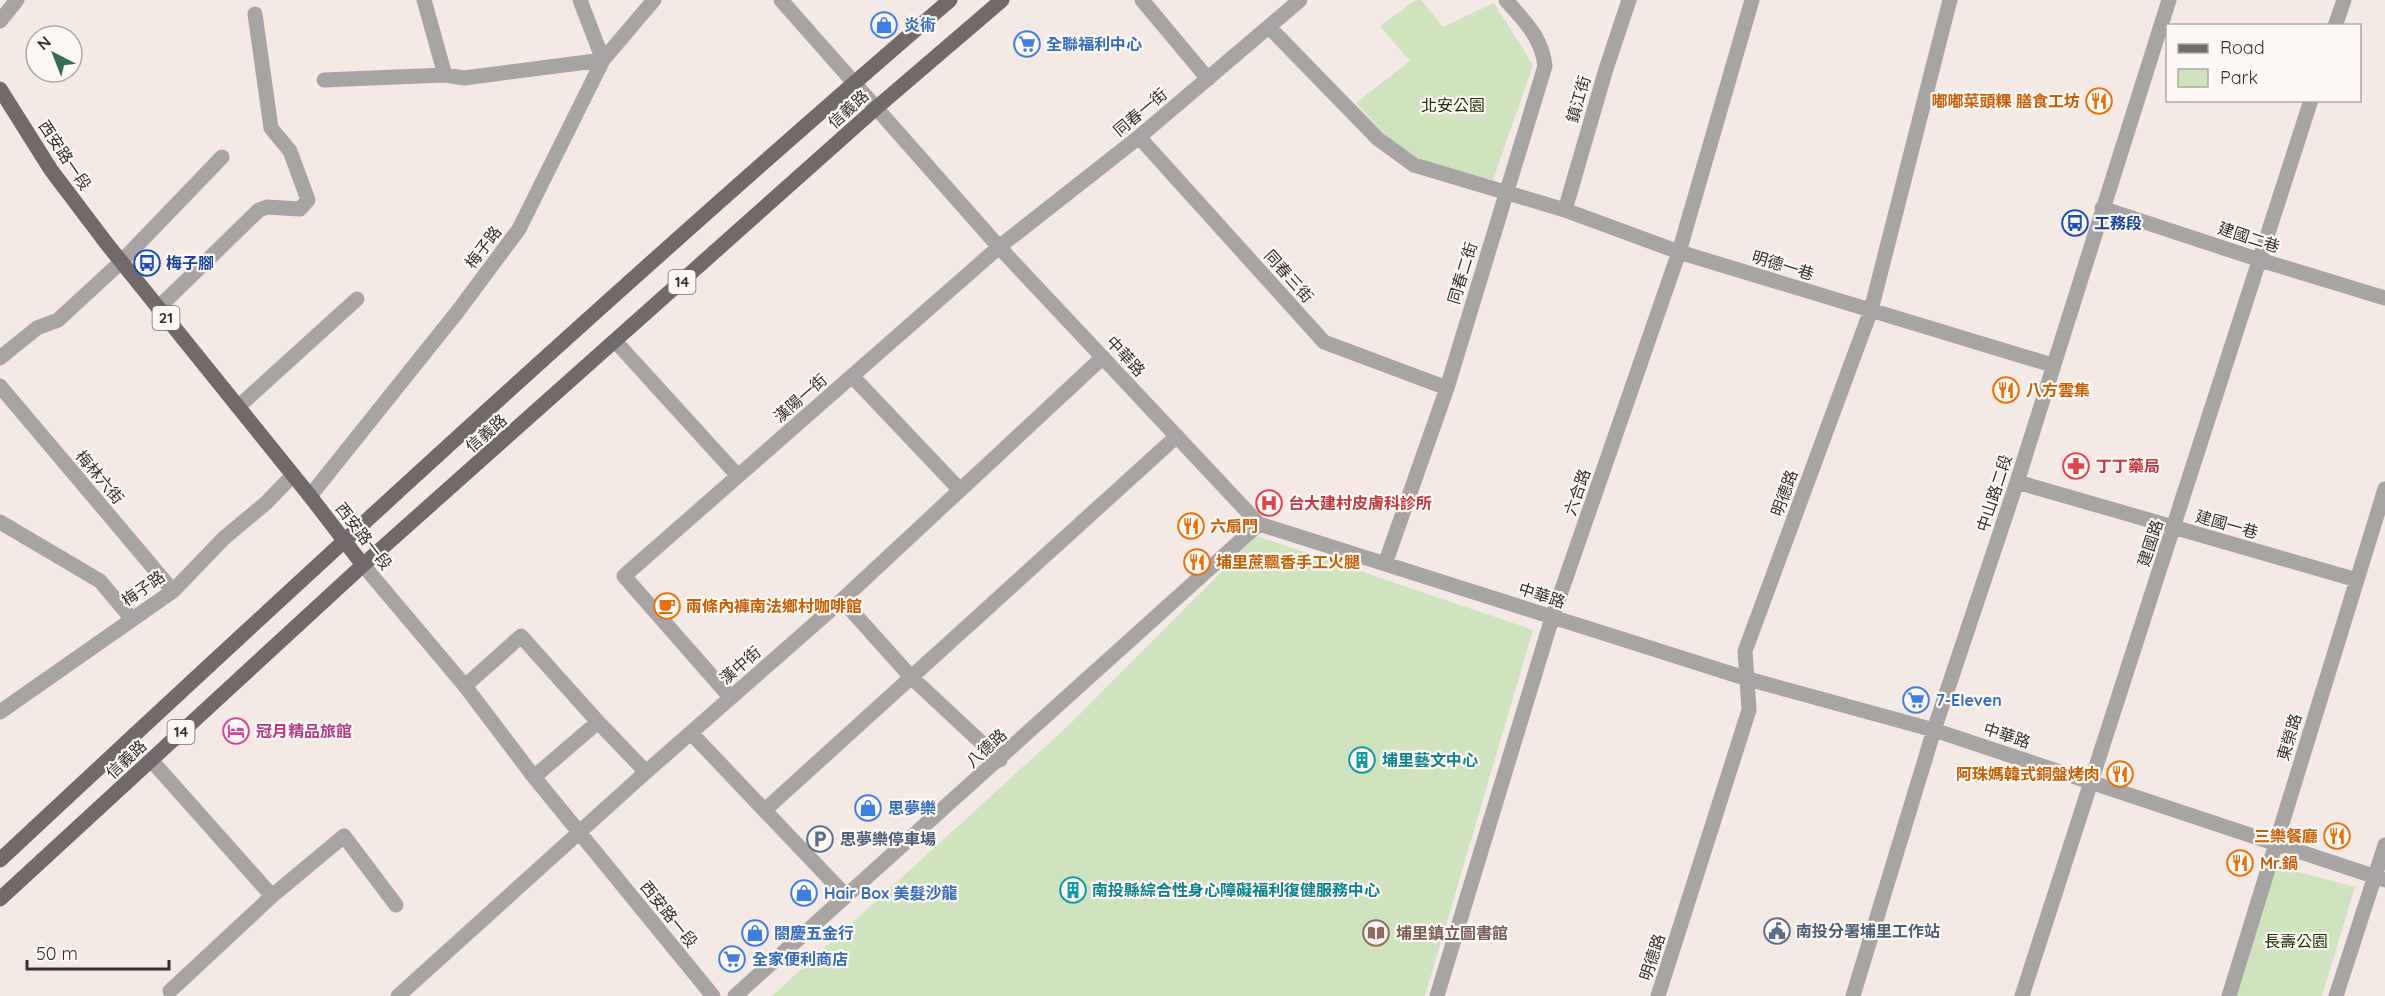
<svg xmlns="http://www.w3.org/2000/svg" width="2385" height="996" font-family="Quicksand,'Noto Sans TC',sans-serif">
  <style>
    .green { fill: #cee3be }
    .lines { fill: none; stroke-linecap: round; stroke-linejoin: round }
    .minor { stroke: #a9a4a4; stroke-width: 15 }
    .major { stroke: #71696a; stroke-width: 15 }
    .labels { text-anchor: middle; stroke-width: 4.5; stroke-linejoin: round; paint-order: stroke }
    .shield { fill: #fef8f4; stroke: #706c69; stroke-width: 1.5 }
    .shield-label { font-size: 15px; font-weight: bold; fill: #33302e }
    .shop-label { font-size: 16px; font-weight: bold; fill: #366cbe; stroke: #fef8f4; text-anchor: start }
    .street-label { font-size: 16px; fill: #33302e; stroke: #fef8f4 }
    .food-label { font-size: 16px; font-weight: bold; fill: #c56008; stroke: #fef8f4; text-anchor: start }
    .park-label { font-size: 16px; fill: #20340c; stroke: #fef8f4 }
    .transit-label { font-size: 16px; font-weight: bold; fill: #164399; stroke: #fef8f4; text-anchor: start }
    .health-label { font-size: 16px; font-weight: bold; fill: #be3a42; stroke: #fef8f4; text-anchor: start }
    .hotel-label { font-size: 16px; font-weight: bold; fill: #b23c85; stroke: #fef8f4; text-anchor: start }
    .culture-label { font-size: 16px; font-weight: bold; fill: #0d838f; stroke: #fef8f4; text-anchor: start }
    .service-label { font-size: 16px; font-weight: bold; fill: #4e5e75; stroke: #fef8f4; text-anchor: start }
    .education-label { font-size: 16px; font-weight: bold; fill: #785e54; stroke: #fef8f4; text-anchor: start }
  </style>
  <rect width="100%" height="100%" fill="#f4e9e4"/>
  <!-- green -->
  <path class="green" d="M1416,0h5l22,27 51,-24 39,62 -40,115 -85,-20 -52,-57 54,-42 -30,-35z
    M1257,536l276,94 -108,366h-653l297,-271z
    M2276,866l79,21 -33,109h-86z"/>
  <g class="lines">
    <!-- minor -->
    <path class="minor" d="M424,0l21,75
      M781,0l218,247 260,277 489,155 186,51 451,150
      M1142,0l66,79
      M0,21l17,-21
      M2335,26l9,-26
      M1269,27l109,112 36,26 151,45 114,42 373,113
      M324,80l121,-5 19,3 139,-18 -23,-60
      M1139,137l185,205 123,46
      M2102,208l158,52 125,38
      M1565,210l41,-141 23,-69
      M158,308l101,-98 8,-3 33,2 8,-9 -18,-49 -19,-23 -16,-114
      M616,342l122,134
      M0,358l37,-30 21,-8 63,-58 101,-105
      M852,376l108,114
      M0,386l173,205
      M238,407l119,-108
      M2017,482l340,98
      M310,496l148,-185 61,-82 84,-169 51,-60
      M0,522l100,59 31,37
      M1385,564l62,-176 98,-322c-3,-29 -21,-45 -39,-66
      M363,565l102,121 69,91 179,219
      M842,600l69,77 89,83
      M465,686l56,-50 77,86 48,50
      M730,697l-106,-121 375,-329 140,-110 161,-137
      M0,712l173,-121 51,-53 42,-35 27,-28
      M691,733l155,163
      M151,760l121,136
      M534,777l64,-55
      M766,809l411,-373
      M170,991l102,-95 72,-60 52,69
      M398,996l248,-224 196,-172 261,-243
      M735,996l524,-472
      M1437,996l115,-378 127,-366 73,-252
      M1658,996l91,-286 -4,-59 126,-341 79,-310
      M1853,996l81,-266 83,-248 152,-482
      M2022,996l289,-896
      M2229,996l156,-507
      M2336,996l49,-151"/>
    <!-- major -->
    <path class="major" d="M0,89l51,81 56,74 203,252 53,69
      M0,860c312,-291 626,-581 950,-860
      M0,899l363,-334 513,-457 126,-108"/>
  </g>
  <!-- icons -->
  <defs>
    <g id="shop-ring" transform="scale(1.35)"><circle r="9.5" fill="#fef8f4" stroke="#3f7fe0" stroke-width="1.5"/><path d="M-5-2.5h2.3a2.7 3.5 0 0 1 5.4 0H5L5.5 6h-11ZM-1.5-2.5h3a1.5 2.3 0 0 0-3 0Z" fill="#3f7fe0"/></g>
    <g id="supermarket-ring" transform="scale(1.35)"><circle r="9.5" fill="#fef8f4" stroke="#3f7fe0" stroke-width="1.5"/><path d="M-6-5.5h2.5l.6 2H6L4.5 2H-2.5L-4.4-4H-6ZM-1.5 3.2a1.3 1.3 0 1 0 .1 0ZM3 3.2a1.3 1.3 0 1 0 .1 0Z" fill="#3f7fe0"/></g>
    <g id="restaurant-ring" transform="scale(1.35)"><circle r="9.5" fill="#fef8f4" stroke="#e8710a" stroke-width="1.5"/><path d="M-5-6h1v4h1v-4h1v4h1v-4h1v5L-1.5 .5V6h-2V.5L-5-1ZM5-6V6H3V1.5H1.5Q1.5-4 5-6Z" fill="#e8710a"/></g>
    <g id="bus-ring" transform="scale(1.35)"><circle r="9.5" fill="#fef8f4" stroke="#1a4fb4" stroke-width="1.5"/><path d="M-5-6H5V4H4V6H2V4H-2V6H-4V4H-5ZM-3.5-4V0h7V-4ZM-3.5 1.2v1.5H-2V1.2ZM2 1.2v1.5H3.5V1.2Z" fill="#1a4fb4"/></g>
    <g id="pharmacy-ring" transform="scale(1.35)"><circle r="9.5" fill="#fef8f4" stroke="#e0444e" stroke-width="1.5"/><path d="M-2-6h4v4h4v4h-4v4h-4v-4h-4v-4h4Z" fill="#e0444e"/></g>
    <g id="hospital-ring" transform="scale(1.35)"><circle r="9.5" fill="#fef8f4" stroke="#e0444e" stroke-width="1.5"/><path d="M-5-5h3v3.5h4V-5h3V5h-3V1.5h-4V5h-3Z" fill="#e0444e"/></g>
    <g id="cafe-ring" transform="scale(1.35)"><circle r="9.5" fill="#fef8f4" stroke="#e8710a" stroke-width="1.5"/><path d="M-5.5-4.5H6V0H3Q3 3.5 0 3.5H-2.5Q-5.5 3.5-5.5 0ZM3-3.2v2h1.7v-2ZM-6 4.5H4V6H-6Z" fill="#e8710a"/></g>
    <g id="hotel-ring" transform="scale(1.35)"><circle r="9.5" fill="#fef8f4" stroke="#d1479c" stroke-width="1.5"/><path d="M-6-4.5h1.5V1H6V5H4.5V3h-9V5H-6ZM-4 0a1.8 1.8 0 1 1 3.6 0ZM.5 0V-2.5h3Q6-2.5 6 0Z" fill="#d1479c"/></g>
    <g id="building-ring" transform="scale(1.35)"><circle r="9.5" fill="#fef8f4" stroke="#0f9aa8" stroke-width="1.5"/><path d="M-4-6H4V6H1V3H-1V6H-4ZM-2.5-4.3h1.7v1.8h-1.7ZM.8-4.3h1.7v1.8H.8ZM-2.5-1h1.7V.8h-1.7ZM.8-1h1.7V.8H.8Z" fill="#0f9aa8"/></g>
    <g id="parking-ring" transform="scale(1.35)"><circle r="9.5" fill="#fef8f4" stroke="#5c6f8a" stroke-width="1.5"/><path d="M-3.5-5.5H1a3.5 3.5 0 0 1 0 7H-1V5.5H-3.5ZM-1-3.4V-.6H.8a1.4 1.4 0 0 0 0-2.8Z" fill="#5c6f8a"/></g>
    <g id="civic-ring" transform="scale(1.35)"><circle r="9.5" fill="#fef8f4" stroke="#5c6f8a" stroke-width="1.5"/><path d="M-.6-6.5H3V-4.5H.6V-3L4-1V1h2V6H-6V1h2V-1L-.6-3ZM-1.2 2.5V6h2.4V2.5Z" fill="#5c6f8a"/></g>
    <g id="library-ring" transform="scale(1.35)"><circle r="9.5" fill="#fef8f4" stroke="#8d6e63" stroke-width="1.5"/><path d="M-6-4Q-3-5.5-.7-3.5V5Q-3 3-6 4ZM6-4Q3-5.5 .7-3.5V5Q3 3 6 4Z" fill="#8d6e63"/></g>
  </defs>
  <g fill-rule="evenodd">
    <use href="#shop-ring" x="884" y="25"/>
    <use href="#supermarket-ring" x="1027" y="44"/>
    <use href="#restaurant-ring" x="2099" y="101"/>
    <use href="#bus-ring" x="2075" y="223"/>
    <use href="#bus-ring" x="147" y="263"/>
    <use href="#restaurant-ring" x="2006" y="390"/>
    <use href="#pharmacy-ring" x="2076" y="466"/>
    <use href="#hospital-ring" x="1269" y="503"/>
    <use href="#restaurant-ring" x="1191" y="526"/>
    <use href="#restaurant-ring" x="1197" y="562"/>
    <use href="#cafe-ring" x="667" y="606"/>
    <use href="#supermarket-ring" x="1916" y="700"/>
    <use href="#hotel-ring" x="236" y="731"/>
    <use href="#building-ring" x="1362" y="760"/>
    <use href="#restaurant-ring" x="2120" y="774"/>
    <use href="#shop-ring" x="868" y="808"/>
    <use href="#restaurant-ring" x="2337" y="836"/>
    <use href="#parking-ring" x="820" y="839"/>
    <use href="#restaurant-ring" x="2240" y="863"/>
    <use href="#building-ring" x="1073" y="890"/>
    <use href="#shop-ring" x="804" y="893"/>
    <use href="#civic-ring" x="1777" y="931"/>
    <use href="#shop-ring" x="755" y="933"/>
    <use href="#library-ring" x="1376" y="933"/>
    <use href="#supermarket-ring" x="732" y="959"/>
  </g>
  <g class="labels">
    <!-- shield labels -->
    <g class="shield">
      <rect x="668.5" y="270" width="27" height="24" rx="4.5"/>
      <rect x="152.5" y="306" width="27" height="24" rx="4.5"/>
      <rect x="167.5" y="720" width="27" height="24" rx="4.5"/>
    </g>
    <g class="shield-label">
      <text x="682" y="287">14</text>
      <text x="166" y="323">21</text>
      <text x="181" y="737">14</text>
    </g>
    <!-- shop labels -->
    <g class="shop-label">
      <text x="904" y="31">炎術</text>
      <text x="1046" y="50">全聯福利中心</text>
      <text x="1936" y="706">7-Eleven</text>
      <text x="888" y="814">思夢樂</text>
      <text x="824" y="899">Hair Box 美髮沙龍</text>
      <text x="774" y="939">閤慶五金行</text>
      <text x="752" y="965">全家便利商店</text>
    </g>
    <!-- street labels -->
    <g class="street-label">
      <text transform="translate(1578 99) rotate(-74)" y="6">鎮江街</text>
      <text transform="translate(848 109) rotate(-42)" y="6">信義路</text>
      <text transform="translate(1140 112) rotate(-40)" y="6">同春一街</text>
      <text transform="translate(65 155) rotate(56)" y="6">西安路一段</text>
      <text transform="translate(2249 237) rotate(18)" y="6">建國二巷</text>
      <text transform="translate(483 247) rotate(-53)" y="6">梅子路</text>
      <text transform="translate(1783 265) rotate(17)" y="6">明德一巷</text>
      <text transform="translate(1462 273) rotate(-73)" y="6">同春二街</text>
      <text transform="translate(1289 276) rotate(48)" y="6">同春三街</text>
      <text transform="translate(1126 356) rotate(47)" y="6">中華路</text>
      <text transform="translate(800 398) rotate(-41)" y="6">漢陽一街</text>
      <text transform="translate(486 433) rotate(-41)" y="6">信義路</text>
      <text transform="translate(100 477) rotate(50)" y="6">梅林六街</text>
      <text transform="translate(1577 492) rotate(-71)" y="6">六合路</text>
      <text transform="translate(1784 493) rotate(-70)" y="6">明德路</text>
      <text transform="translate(1994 493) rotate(-72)" y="6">中山路二段</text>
      <text transform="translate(2227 524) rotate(16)" y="6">建國一巷</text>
      <text transform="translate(364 536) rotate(52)" y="6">西安路一段</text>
      <text transform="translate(2150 543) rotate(-72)" y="6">建國路</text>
      <text transform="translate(143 588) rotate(-35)" y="6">梅子路</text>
      <text transform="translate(1542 595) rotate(18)" y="6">中華路</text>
      <text transform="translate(740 665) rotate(-41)" y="6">漢中街</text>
      <text transform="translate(2007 735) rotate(18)" y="6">中華路</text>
      <text transform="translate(2289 737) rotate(-73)" y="6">東榮路</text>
      <text transform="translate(986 748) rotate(-42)" y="6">八德路</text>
      <text transform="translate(126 759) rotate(-43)" y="6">信義路</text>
      <text transform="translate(669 914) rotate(51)" y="6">西安路一段</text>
      <text transform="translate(1652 957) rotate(-72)" y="6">明德路</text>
    </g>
    <!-- food labels -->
    <g class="food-label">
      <text x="2080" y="107" text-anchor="end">嘟嘟菜頭粿 膳食工坊</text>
      <text x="2026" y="396">八方雲集</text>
      <text x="1210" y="532">六扇門</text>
      <text x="1216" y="568">埔里蔗飄香手工火腿</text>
      <text x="686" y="612">兩條內褲南法鄉村咖啡館</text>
      <text x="2100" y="780" text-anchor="end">阿珠媽韓式銅盤烤肉</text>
      <text x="2318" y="842" text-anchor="end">三樂餐廳</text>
      <text x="2260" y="869">Mr.鍋</text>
    </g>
    <!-- park labels -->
    <g class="park-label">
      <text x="1453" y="111">北安公園</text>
      <text x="2296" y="947">長壽公園</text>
    </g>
    <!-- transit labels -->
    <g class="transit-label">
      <text x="2094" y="229">工務段</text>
      <text x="166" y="269">梅子腳</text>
    </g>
    <!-- health labels -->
    <g class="health-label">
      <text x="2096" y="472">丁丁藥局</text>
      <text x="1288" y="509">台大建村皮膚科診所</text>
    </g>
    <!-- hotel labels -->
    <g class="hotel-label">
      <text x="256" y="737">冠月精品旅館</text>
    </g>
    <!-- culture labels -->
    <g class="culture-label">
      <text x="1382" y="766">埔里藝文中心</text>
      <text x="1092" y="896">南投縣綜合性身心障礙福利復健服務中心</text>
    </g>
    <!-- service labels -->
    <g class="service-label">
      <text x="840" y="845">思夢樂停車場</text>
      <text x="1796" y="937">南投分署埔里工作站</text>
    </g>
    <!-- education labels -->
    <g class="education-label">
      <text x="1396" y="939">埔里鎮立圖書館</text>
    </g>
  </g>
  <!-- legend -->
  <rect x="2166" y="24" width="195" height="78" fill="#fef8f4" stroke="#ada8a5" stroke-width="1.5"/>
  <rect x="2178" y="44" width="30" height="9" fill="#71696a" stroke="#ada8a5" stroke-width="1.5"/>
  <text x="2220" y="54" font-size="18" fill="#33302e">Road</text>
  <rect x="2178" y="69" width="30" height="18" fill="#cee3be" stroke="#ada8a5" stroke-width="1.5"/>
  <text x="2220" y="84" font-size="18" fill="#33302e">Park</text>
  <!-- north arrow -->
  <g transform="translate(54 54) rotate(318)"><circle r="28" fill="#fef8f4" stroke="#ada8a5" stroke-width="1.5"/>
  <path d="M0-4.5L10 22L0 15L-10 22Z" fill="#346e56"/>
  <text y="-9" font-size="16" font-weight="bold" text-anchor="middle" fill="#33302e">N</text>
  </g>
  <!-- scale -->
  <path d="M27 960v9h142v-9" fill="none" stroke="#33302e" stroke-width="3"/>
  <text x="36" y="960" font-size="18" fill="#33302e" stroke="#fef8f4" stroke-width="4.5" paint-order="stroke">50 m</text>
</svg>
